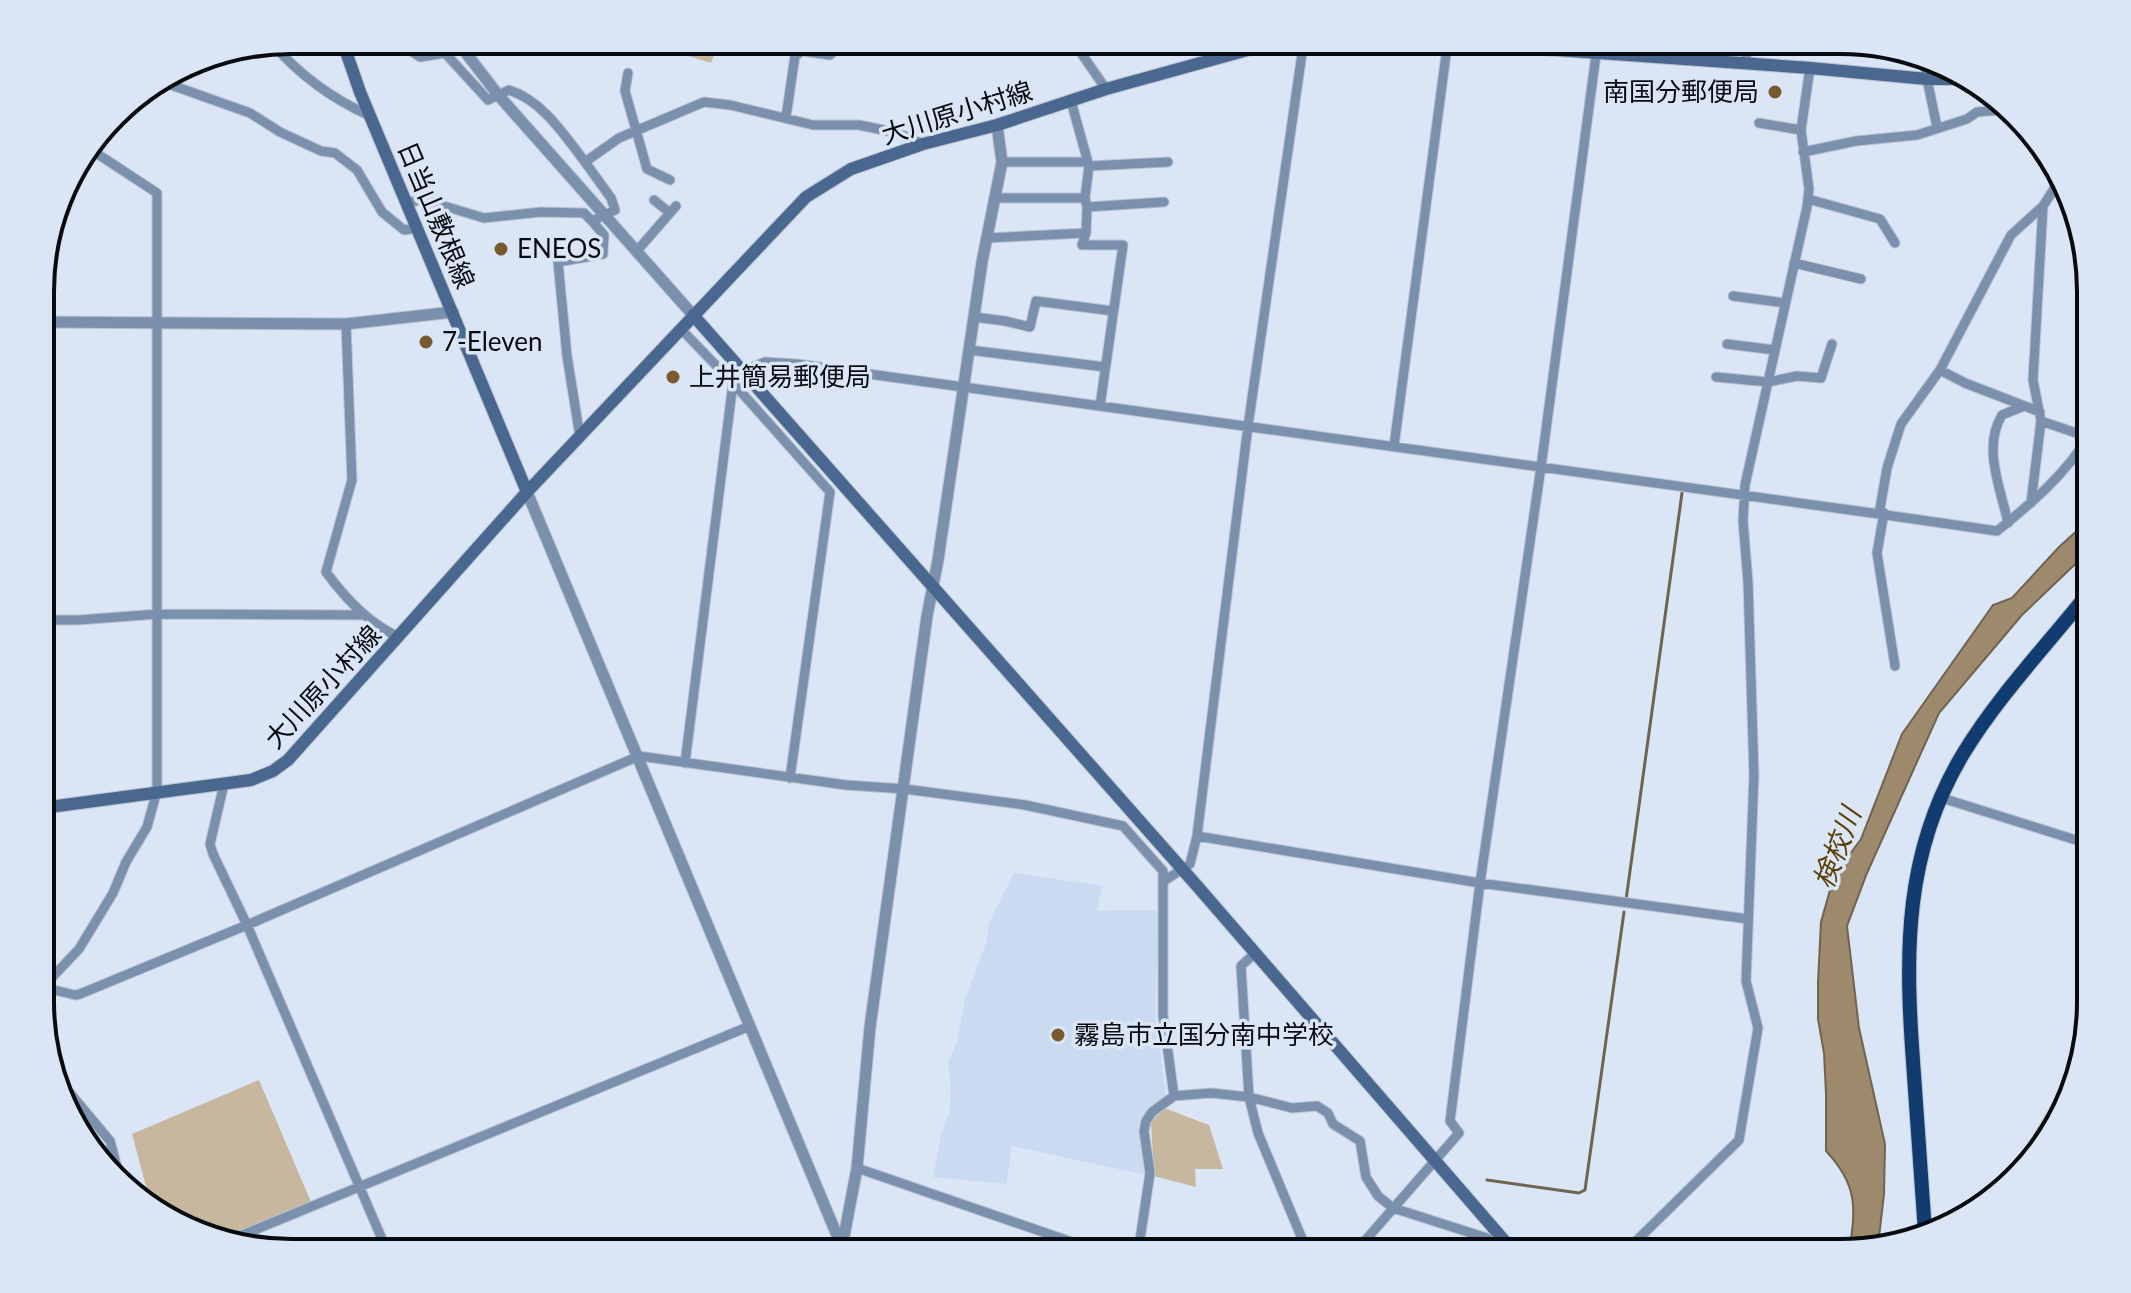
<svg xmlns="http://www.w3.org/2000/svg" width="2131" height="1293" font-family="Lato,'Noto Sans JP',sans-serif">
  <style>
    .built { fill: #cadaf0 }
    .green { fill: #c7b79f }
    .water { fill: #9d896c; stroke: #706451; stroke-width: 2 }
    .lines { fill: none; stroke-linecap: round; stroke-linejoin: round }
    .stream { stroke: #706451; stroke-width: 3 }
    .minor-casing { stroke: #b8c2d1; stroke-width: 11 }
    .tertiary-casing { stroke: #b8c2d1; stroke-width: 13 }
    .secondary-casing { stroke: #b8c2d1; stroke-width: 14 }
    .trunk-casing { stroke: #b8c2d1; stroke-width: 16 }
    .minor { stroke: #7b90ac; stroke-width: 9 }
    .tertiary { stroke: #7b90ac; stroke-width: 11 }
    .secondary { stroke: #49678f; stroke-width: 12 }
    .trunk { stroke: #123c70; stroke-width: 14 }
    .poi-dot { fill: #775b2e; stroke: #dae5f5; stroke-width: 3 }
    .labels { text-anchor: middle; stroke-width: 7; stroke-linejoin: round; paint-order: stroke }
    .poi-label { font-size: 26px; fill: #080c11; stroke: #dae5f5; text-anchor: start }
    .street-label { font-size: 26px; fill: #080c11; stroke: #dae5f5 }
    .water-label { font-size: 28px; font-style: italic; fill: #5d4008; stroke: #dae5f5 }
    .rim { fill: none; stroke: #080c11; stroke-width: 4 }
  </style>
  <rect width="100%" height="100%" fill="#dae5f5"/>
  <!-- built -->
  <path class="built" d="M1014,873l88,13 -5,25 62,-1 -4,101 11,85 -13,9 -14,19 7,51 -134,-29 -6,38 -73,-7 8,-43 8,-20 2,-24 -3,-27 9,-21 8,-42 21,-57 3,-20z"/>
  <!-- green -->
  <path class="green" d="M636,40h83l-8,23z
    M2076,1067l-19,61 -51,51 66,-107z
    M259,1080l52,122 -81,34 -53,-17 -31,-33 -14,-52z
    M1164,1108l45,17 14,44h-28l1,18 -42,-11 -3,-54z"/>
  <!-- water -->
  <path class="water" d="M2090,519v31l-68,65 -83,98 -72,160 -20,53 12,102 26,116 -1,50 -6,52 -29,6c7,-44 9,-67 -23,-101v-57l-2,-41 -6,-34v-37l3,-60 13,-46 27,-37 41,-105 91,-129 19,-7 47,-51z"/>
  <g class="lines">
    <!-- stream -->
    <path class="stream" d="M405,42l16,10 18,-4
      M1626,900l56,-407
      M1487,1180l92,13 6,-3 39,-278
      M1462,1253l5,-13"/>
    <!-- minor casing -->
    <g class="minor-casing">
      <path id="minor" d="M394,40l26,17 25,-4 43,47 21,-10c33,10 56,46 76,72l34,-24 85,-36 26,3 83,20h46l39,8 25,11
        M1037,40l4,3 7,-3
        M1072,40l34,49
        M273,44c27,32 60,55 97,72
        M1211,60l10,-20
        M1745,64l4,-24
        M628,73l-3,18 22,78 23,11
        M1927,79l10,48
        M160,81l90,32 30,19 41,19 14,2 22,17 25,42 22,18 14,-2
        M786,117l9,-61 7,-5 28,4 6,-6 3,-9
        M1759,123l42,7
        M1803,152l53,-11 61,-6 50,-16 10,-7 25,-2
        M1002,162h84
        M1089,166l79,-4
        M994,198h91
        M1808,199l72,20 15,24
        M654,200l16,13
        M407,202l17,-2 60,18 57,-6 43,1 8,8
        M1087,207l77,-5
        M1086,233l-4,12h41l-23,161
        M986,238l100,-5 1,-26 -2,-9 4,-32 -18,-65
        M636,252l40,-46
        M1794,263l67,16
        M1733,296l52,7
        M974,317l31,4 25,6 6,-26 77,10
        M346,324l6,156 -26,92c19,26 43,52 73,65
        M681,329l52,54 97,109 -40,286
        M1727,344l48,6
        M969,350l136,17
        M1940,370l25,13 75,29
        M742,371l23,-9 32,2 1082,150 8,-46 14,-44 39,-54 71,-135 32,-29 18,-28
        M1716,377l52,5 29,-6 24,2 11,-34
        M2041,421l47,16
        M580,437l-13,-81 -9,-94 45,-8 1,-19 -12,-14 23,-11 -4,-12 -26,-36
        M1394,446l54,-406
        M2031,503l10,-82 -8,-41 10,-174
        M1884,513l-7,40 18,113
        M1879,514l118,17c36,-29 69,-57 93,-97
        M2008,523c-7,-34 -26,-75 -6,-108l22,-9
        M42,620h36l80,-6 206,1
        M685,763l48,-380
        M224,784l-14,60 3,10 34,71 141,328
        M1942,798l137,43h11
        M1197,836l283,47 268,36
        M1164,881l26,-17 7,-28 51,-410 56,-386
        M1255,953l-14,13 8,131 43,11 25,-2 11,7 5,11 27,17 6,36 12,19 15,12 94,30 13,15
        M42,987l33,8 5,-1 167,-69 392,-169 207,29 59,4 120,16 75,16 23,5 40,45v144l11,81
        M42,988l37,-39 34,-56 13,-31 21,-35 10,-36v-598l-67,-44
        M59,1080l51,61 9,34
        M857,1168l247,85
        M235,1238l515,-212
        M1138,1253l12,-80 -6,-42 2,-10 6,-9 22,-16 37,-3 38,4 9,36 50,120
        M1227,1253l1,-7
        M1357,1253l6,-10 96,-110 -9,-12 30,-238 61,-416 57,-427
        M1624,1253l115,-113 19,-112 -12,-47 8,-206 -6,-193 -5,-61 2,-36 62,-278 2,-18 -8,-59 9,-62"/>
    </g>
    <!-- tertiary casing -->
    <g class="tertiary-casing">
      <path id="tertiary" d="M456,40l43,56 194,219
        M1927,63v16
        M42,322l304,2 107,-12
        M527,492l314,753
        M842,1247l15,-79 13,-141 57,-411 11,-56 44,-298 20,-100 -5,-37"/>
    </g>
    <!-- secondary casing -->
    <g class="secondary-casing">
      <path id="secondary" d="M342,40l18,52 167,400
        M1414,40l397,28
        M1810,68l117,11h45
        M693,315l505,572 317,366
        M42,808l209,-28 22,-9 15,-11 239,-268 279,-295 45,-28 72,-25 74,-19 109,-36 178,-49"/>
    </g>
    <!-- trunk casing -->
    <g class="trunk-casing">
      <path id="trunk" d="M1925,1232c-4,-57 -8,-114 -12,-171 -8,-109 -9,-209 50,-307 35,-58 85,-110 127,-163"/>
    </g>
    <!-- minor -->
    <use href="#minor" class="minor"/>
    <!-- tertiary -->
    <use href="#tertiary" class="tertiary"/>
    <!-- secondary -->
    <use href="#secondary" class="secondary"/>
    <!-- trunk -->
    <use href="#trunk" class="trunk"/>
  </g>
  <!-- markers -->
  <g class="poi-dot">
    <circle cx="1775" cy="92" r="8"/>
    <circle cx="501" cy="249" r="8"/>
    <circle cx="426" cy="342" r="8"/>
    <circle cx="673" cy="377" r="8"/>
    <circle cx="1058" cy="1035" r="8"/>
  </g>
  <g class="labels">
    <!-- poi labels -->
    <g class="poi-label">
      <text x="1759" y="101" text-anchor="end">南国分郵便局</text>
      <text x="517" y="258">ENEOS</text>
      <text x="442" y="351">7-Eleven</text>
      <text x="689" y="386">上井簡易郵便局</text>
      <text x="1074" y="1044">霧島市立国分南中学校</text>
    </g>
    <!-- street labels -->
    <g class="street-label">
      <text transform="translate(957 113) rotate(-17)" y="9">大川原小村線</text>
      <text transform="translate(436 215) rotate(67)" y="9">日当山敷根線</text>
      <text transform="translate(323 687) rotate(-47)" y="9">大川原小村線</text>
    </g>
    <!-- water labels -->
    <g class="water-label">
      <text transform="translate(1837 848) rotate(-69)" y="10">検校川</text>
    </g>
  </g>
  <!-- crop -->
  <path d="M0 0H2131V1293H0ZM291 54H1840A237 237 0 0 1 2077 291V1002A237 237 0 0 1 1840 1239H291A237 237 0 0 1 54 1002V291A237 237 0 0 1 291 54Z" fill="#dae5f5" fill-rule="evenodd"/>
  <path class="rim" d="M291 54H1840A237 237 0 0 1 2077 291V1002A237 237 0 0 1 1840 1239H291A237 237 0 0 1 54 1002V291A237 237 0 0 1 291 54Z"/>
</svg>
